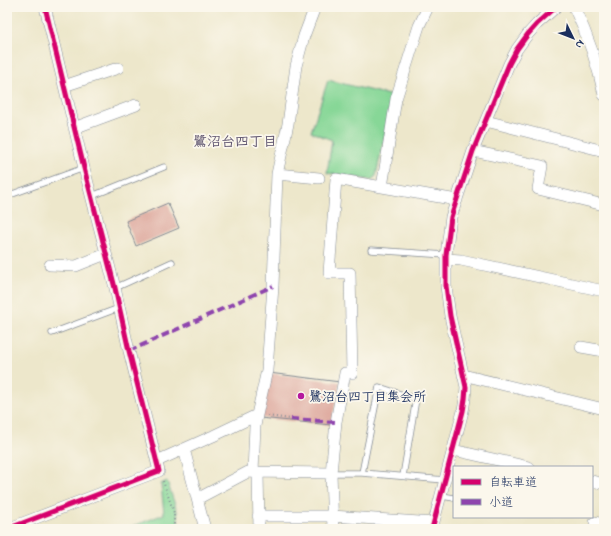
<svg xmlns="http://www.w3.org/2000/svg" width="611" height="536" font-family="'Indie Flower','Klee One',sans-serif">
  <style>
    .green { fill: #87d797; stroke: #51837a }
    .building { fill: #d7968b }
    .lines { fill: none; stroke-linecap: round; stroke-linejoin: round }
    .service-casing { stroke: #848b94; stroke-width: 7 }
    .minor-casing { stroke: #848b94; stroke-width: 12 }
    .path { stroke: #848b94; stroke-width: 2; stroke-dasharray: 1 3; stroke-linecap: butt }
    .service { stroke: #fff; stroke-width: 5.5 }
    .minor { stroke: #fff; stroke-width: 11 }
    .quiet { stroke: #8e44ad; stroke-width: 4; stroke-dasharray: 8 4; stroke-linecap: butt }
    .cycleway-casing { stroke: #fbf7ec; stroke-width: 8 }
    .cycleway { stroke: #d6006c; stroke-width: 5 }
    .poi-dot { fill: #b5179e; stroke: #fbf7ec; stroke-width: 1.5 }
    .labels { text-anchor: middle; stroke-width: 3.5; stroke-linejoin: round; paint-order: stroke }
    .poi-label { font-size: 13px; font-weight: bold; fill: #1b2f5e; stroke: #fbf7ec; text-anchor: start }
    .neighbourhood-label { font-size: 14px; font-weight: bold; fill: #5d536e; stroke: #fbf7ec }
  </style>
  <rect width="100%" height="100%" fill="#fbf7ec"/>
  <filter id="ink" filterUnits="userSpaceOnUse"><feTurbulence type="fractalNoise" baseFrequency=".025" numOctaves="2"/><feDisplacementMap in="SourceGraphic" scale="8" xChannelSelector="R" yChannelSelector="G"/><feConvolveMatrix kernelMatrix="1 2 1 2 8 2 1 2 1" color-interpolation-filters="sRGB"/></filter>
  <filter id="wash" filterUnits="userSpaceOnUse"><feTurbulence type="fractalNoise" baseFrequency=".012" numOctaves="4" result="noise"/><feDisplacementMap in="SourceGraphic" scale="16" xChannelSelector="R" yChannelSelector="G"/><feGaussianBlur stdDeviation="0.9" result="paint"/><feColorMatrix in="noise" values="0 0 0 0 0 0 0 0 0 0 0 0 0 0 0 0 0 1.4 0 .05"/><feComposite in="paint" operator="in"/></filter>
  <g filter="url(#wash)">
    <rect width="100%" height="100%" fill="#ede7cb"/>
    <!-- green -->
    <path class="green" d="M328,80l65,16 -17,80 -5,4 -44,-7 5,-33 -21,-8z
      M167,481l10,30 2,18h-53l38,-15 -3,-30z"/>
    <g id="blocks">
      <!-- building -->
      <path class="building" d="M168,203l11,25 -43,18 -10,-25z
        M269,373l71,9 -9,43 -71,-7z"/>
    </g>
  </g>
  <g filter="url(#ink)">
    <use href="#blocks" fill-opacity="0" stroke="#848b94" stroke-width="1"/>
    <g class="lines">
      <!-- service casing -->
      <g class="service-casing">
        <path id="service" d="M7,196l77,-28
          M92,196l72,-29
          M371,250l75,5
          M115,288l57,-26
          M52,333l67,-25
          M331,473h31l83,7
          M362,473l17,-86 37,12 -13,77
          M442,496l12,2"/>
      </g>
      <!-- minor casing -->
      <g class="minor-casing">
        <path id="minor" d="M574,7c13,27 24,58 30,88
          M64,86l54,-18
          M486,121l118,30
          M74,128l62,-23
          M473,151l69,15 -4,23 66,16
          M277,174l42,4
          M382,187l14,-88 23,-73 9,-19
          M446,259l15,1 143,31
          M50,265l26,1 30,-12
          M581,347l23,4
          M463,375l141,34
          M184,449l21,80
          M453,450l76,17
          M157,461l56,-25 44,-21 10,-45 6,-84 4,-112 11,-50 8,-58 8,-30 11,-29
          M253,472l2,-46 2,-11
          M258,472l1,57
          M592,481l12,3
          M197,499l51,-27 83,1
          M258,516h74l102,7
          M595,522l9,2
          M7,529l152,-58 -30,-120 -14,-63 -31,-120 -39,-161
          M333,529l-2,-56 5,-51 9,-49h7l-2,-100h-21l7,-94 121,21
          M432,529l31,-118 2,-12 1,-12 -16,-71 -4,-30v-31l5,-38 22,-66 36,-87 8,-15 11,-15 9,-10 19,-17"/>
      </g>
      <!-- path -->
      <path class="path" d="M268,416l23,3
        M163,481l11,32v16"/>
      <!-- service -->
      <use href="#service" class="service"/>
      <!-- minor -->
      <use href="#minor" class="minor"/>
      <!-- quiet -->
      <path class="quiet" d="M129,351l144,-65
        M291,419l45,3"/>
      <!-- cycleway casing -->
      <g class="cycleway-casing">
        <path id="cycleway" d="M7,529l152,-58 -30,-120 -14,-63 -31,-120 -39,-161
          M432,529l31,-118 2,-12 1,-12 -16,-71 -4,-30v-31l5,-38 22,-66 36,-87 8,-15 11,-15 9,-10 19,-17"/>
      </g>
      <!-- cycleway -->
      <use href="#cycleway" class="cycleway"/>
    </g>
  </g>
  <!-- markers -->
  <circle class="poi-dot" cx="301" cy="396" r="4"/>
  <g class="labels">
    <!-- poi labels -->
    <g class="poi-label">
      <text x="309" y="401">鷺沼台四丁目集会所</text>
    </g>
    <!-- neighbourhood labels -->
    <g class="neighbourhood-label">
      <text x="235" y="146">鷺沼台四丁目</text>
    </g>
  </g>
  <!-- margin -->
  <rect width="611" height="536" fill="none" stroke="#fbf7ec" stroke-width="24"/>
  <!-- legend -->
  <rect x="453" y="466" width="140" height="52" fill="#fbf7ec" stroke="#a1a7b3"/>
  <rect x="461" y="479" width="20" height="6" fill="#d6006c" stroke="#a1a7b3"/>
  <text x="489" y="486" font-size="12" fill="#1b2f5e">自転車道</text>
  <rect x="461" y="499" width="20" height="6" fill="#8e44ad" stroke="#a1a7b3"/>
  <text x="489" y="506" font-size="12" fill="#1b2f5e">小道</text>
  <!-- north arrow -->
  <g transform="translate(573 38) rotate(133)" stroke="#fbf7ec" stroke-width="3" paint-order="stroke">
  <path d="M0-3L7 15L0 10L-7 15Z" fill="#1b2f5e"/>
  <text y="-6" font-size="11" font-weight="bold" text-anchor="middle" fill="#1b2f5e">N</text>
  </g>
</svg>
